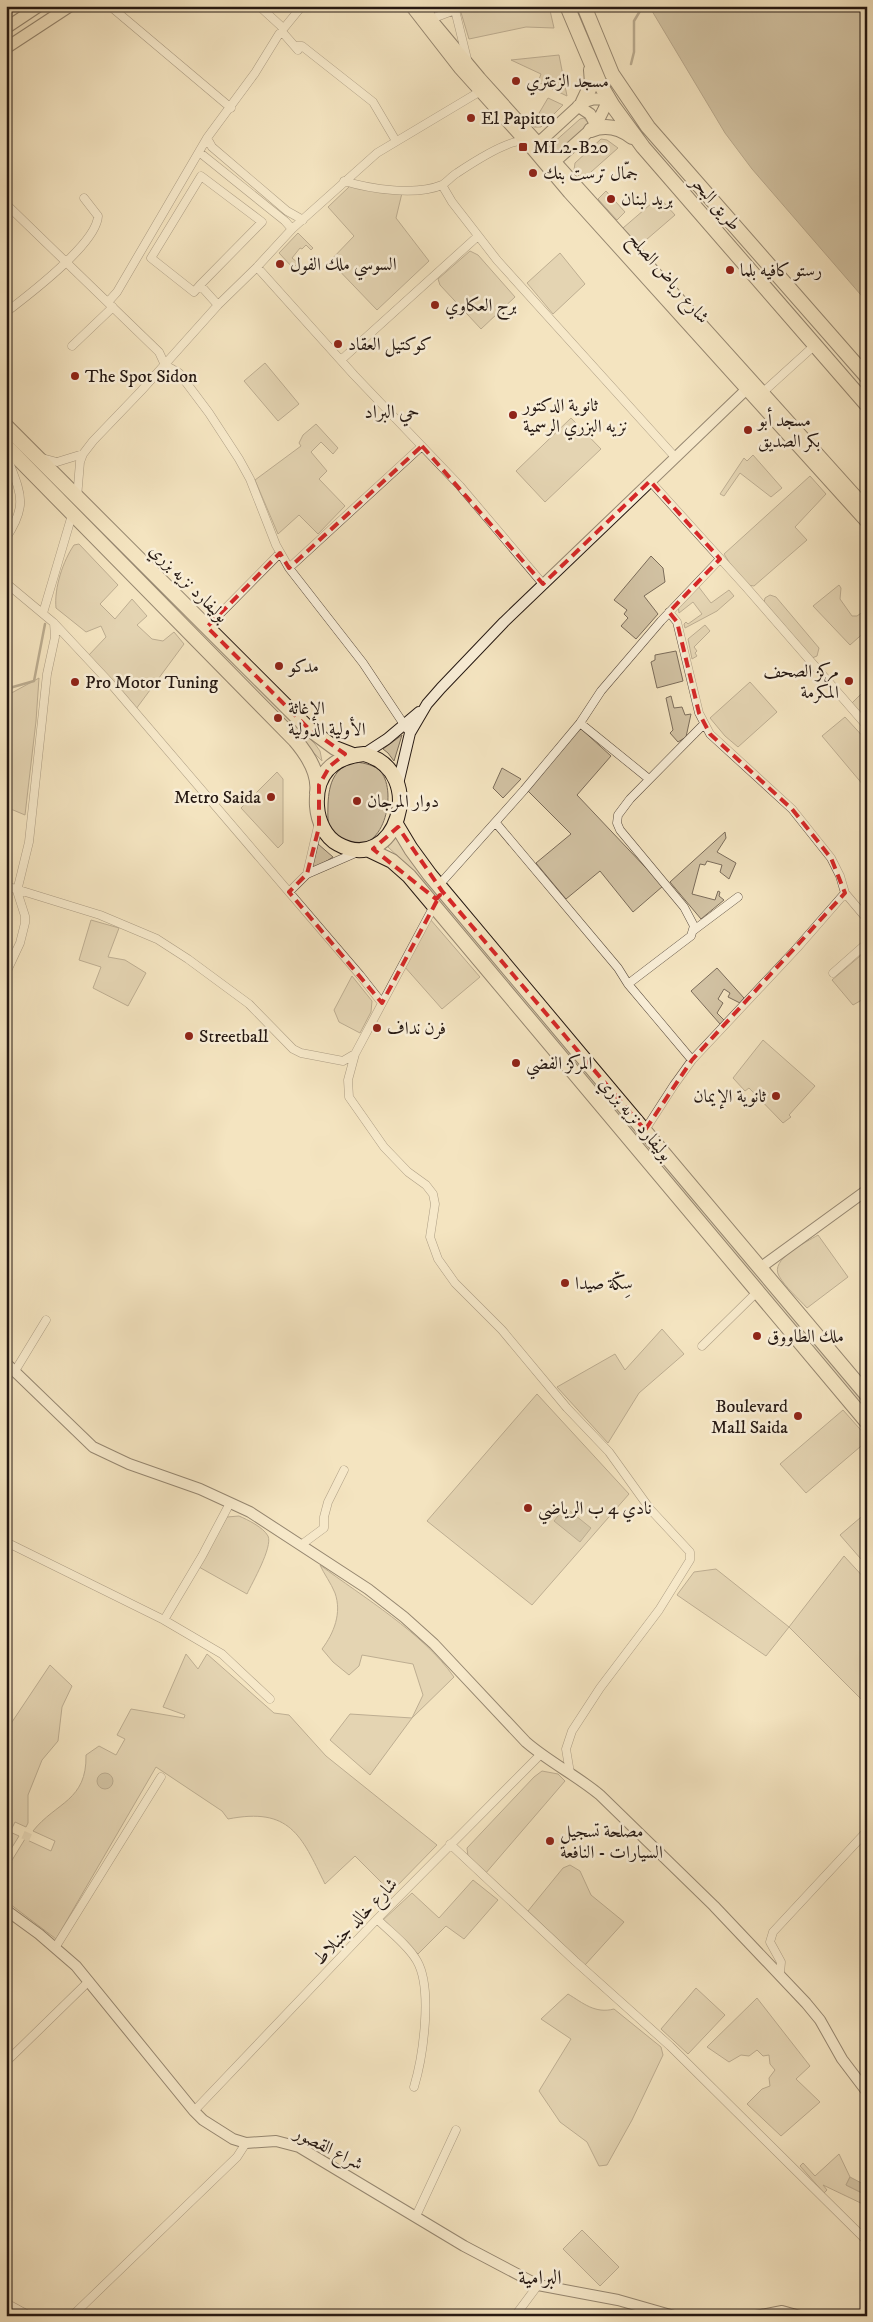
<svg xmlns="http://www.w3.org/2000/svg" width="873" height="2322" font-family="'IM FELL DW Pica',Amiri,serif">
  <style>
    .green { fill: #d1c1a2; stroke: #7b6c5a }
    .water { fill: #ae9f85; stroke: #776957 }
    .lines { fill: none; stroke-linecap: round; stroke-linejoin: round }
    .stream { stroke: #776957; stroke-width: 2.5 }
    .street-tunnel { stroke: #d5c5a6; stroke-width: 8; stroke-dasharray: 8 4; stroke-linecap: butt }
    .street-casing { stroke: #594b3e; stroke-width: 9 }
    .secondary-casing { stroke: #251812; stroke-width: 12 }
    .primary-casing { stroke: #251812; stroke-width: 13 }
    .highway-casing { stroke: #251812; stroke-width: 16 }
    .street { stroke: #f8edd6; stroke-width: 8 }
    .secondary { stroke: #f8edd6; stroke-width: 10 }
    .primary { stroke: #f4e4c0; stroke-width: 11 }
    .highway { stroke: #f4e4c0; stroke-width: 14 }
    .marked { fill: none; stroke: #d62828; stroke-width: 4; stroke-dasharray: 10 6; stroke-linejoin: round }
    .poi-dot { fill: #8f2418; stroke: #f8edd6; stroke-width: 2 }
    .labels { text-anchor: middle; stroke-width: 5; stroke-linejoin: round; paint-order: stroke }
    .poi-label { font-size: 18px; fill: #251812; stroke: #f8edd6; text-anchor: start }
    .street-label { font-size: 18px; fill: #251812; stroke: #f8edd6 }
    .neighbourhood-label { font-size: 19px; fill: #251812; stroke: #f8edd6 }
    .quarter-label { font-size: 20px; fill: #251812; stroke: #f8edd6 }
  </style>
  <rect width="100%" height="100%" fill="#f4e4c0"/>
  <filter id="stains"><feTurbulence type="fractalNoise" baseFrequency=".004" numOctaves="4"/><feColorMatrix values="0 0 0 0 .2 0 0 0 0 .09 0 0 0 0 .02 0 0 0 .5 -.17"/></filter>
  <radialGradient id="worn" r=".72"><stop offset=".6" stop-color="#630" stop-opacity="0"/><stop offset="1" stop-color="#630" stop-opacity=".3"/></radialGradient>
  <!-- green -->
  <path class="green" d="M459,6h90l5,22 -28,-1 -57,12z
    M559,55l8,41 -29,-14 3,-8 -30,-14z
    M548,98l15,7 -22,22h-7l-2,-2z
    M584,118l4,5 -1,3 -30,28 -5,-3v-7l28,-25z
    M601,139l6,1 11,8 -36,32 -8,-10 1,-7z
    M350,186l35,7h17l-6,25 33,43 -52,49 -47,-49 24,-25 -26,-29z
    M606,191l19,21 -8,8 -19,-21z
    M659,197l16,18 -36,31 -16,-18z
    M298,233l15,15 -2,2 -5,-5 -4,4 -2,-1 -8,10 6,5 -5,5 -14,-15z
    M470,251l8,4 37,42 -34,32 -41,-44 -2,-6z
    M560,253l25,31 -32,30 -26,-31z
    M265,363l34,41 -21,17 -34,-40z
    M571,418l30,31 -56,53 -29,-31z
    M316,424l22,24 -5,6 -12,-12 -10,10 16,19 -8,8 26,27 -27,28 -19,-19 -21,19 -23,-54 46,-34 -2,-3 4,-8z
    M6,432l309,312 5,7 2,10 -316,-319z
    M753,455l29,33 -11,9 -31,-24 -16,23 -4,-2 24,-36 3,3z
    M810,476l16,18 -31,33 12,13 -53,46 -6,-1 -15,-17 -9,-14z
    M79,544l39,41 -18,19 15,15 17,-20 15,17 -10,9 15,14 11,2 11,-9 10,12 -48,65 -48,-53 18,-19 -5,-11 -15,6 -30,-24c-2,-20 7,-47 18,-63z
    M651,556l12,12 2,14 -21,14 14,18 -22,25 -15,-13 7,-8 -4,-4 3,-4 -13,-10z
    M839,585l2,3 -1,11 12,17h5l10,-7v21l-17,15 -37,-39z
    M698,586l13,17 18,-13 5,6 -17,15 -32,17 -1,-4 2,-2 2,2 14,-10 -9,-12 -14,11 -1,-9z
    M770,595l6,2 43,51 -2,8 -5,2 -48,-55 1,-5z
    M705,625l5,6 -16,16 3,4 -2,2 2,3 -5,3 -4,-20z
    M676,651l7,30 -26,7 -6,-26 4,-2v-5z
    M39,678l-3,43 -11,94 -19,-8v-111z
    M750,682l27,30 -39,35 -13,-11 -15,-18z
    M867,688v33l-16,-17z
    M671,696l3,12 8,-1 3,8 6,-1 -5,23 -8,5 -8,-9 3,-3 -7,-32z
    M845,717l22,24v42l-3,3 -42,-50z
    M579,727l32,29 -34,39 86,91 -30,26 -33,-41 -34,28 -30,-36 35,-29 -44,-44z
    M402,735l-8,26 -6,-8 -5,-4z
    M356,762c8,1 19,3 25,10 17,21 2,86 -34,69 -7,-3 -14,-6 -17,-14 -3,-7 -2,-15 -2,-23 1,-21 6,-37 28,-42z
    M502,768l19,11 -18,19 -10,-10z
    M277,772l6,7v64l-5,5 -37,-40z
    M725,832l1,6 -9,14 19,11 -7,16 -9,-7 2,-7 -15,-4 -2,4 -5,-1 -8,30 23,6 3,-9 2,1 -1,4 5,4 -23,19 -31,-37z
    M396,837l471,565v14l-463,-554 -16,-15 1,-4z
    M318,844l15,13 -19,12 -2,-4z
    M430,919l50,58 -38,32 -38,-43z
    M91,920l28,8 -11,29 17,3 21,13 -18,33 -35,-18 8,-21 -22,-7z
    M867,950v47l-14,8 -21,-25z
    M717,968l27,30 -4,5 -12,-6 2,-4 -6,-4 -6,10 5,4 -6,10 7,7 -4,4 -29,-33z
    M352,976l20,25 -1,11 -11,21 -21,-11 -5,-12z
    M763,1040l52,46 -26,29 2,2 -8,6 -34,-35 -4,3 -12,-13z
    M818,1235l30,42 -41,31c-9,-10 -21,-20 -28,-32 -10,-17 28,-34 39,-41z
    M662,1329l22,25 -45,39 -31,50 -51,-56 58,-33 10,16z
    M537,1394l92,100 -97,111 -105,-84z
    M843,1410l24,27v4l-61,52 -26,-29z
    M867,1512v54l-27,-31z
    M239,1516c9,4 24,11 29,20 5,11 -16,47 -21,58l-48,-27 28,-50z
    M844,1556l23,25v124l-78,-78 -23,29 -89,-61 17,-23 22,-3 73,58z
    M320,1565c43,32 103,68 134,112l-42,41 -42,57 -40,-35 20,-26 62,4 11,-23 -10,-31 -51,-9 -3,11 -10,9 -16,-13 -11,-13c12,-16 20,-36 13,-56 -4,-10 -11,-19 -15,-28z
    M186,1654l12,15 9,-15 67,59 15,2 37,41 111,89 -46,47 -36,-36 -30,28c-24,-49 -35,-77 -97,-65l-6,-8 -66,-44 -100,172 -50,-38v-31l19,-31 26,12 4,-10 -22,-10c23,-29 54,-30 53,-76l13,-9 17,9 9,-16 -8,-4 14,-26 53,9 1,-3 -22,-8z
    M50,1665l22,21 -10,21 -4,34 -16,19 -14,35v28l-2,4 -11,-5 -5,10 9,4 -13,21v-126z
    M542,1771l16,3 7,7 -80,93 -17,-17 -1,-9 67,-71z
    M570,1865l10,6 11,24 33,27 -39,43 -57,-54 35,-43z
    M473,1880l25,20 -34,39 -18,-13 -28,28 -35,-34 29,-27 27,25z
    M696,1988l29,27 -37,39 -27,-25z
    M568,1994c15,9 27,20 46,15l47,38 2,8 -31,65 -25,45 -8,1 -12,-24 -27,-20 -21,-31 32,-52 -30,-20z
    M757,1998l53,68 -14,13 24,23 -39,34 -34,-32 15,-15 8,-3 -1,-8 6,-8 -5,-6 -1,-9 -6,1 -6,-6 -8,6 -8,-1 -12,7 -22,-15z
    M839,2154l11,23 -4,8 18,9 3,-5v17l-44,-21 4,5 -3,3 -24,-27 3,-3 12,13z
    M582,2230l37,37 -19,19 -37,-37z"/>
  <!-- water -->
  <path class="water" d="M649,6h218v296l-115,-133 -27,-36z
    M565,1507l26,21 -11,14 -26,-21z
    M97 1781a8 8 0 1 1 16 0a8 8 0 1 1-16 0Z
    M850,2177l17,9 -3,8 -18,-9z"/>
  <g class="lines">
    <!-- stream -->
    <path class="stream" d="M631,64l3,-12v-31l9,-15
      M6,689l28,-8 11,-57"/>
    <!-- street-tunnel -->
    <path class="street-tunnel" d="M25,1840l5,-11"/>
    <!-- street casing -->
    <g class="street-casing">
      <path id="street" d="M110,6l121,102
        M259,6l23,21
        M454,6l14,57
        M431,19l24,-9
        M284,28l18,-22
        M284,34l14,16
        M295,46h7l71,56 23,39
        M207,138l5,9 75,64 16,9
        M199,152l86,69 7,8
        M344,181c26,8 72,15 98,4 5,-3 10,-9 15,-12 15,-10 52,-34 68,-32
        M442,185l10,17 45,58 178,197
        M6,204l153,148 6,13 14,8 30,40 30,46 11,20 26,66 13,23 74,95 44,66
        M257,267l97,108 106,111 83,98
        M200,285l-6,7 -43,-34 50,-82 61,46 -62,63 18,20
        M108,302l9,-10 90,-154 48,-65 24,-39
        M9,310c22,-17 88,-67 89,-94l-14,-18
        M72,346l41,-39
        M341,360l137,-124
        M761,394l54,-49
        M42,458l15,4 26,-8
        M650,481l96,106 121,139
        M77,498l3,-36 3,-8 10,-13 48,-50 77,-86 39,-38 35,-38 85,-76 102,-61
        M6,538c23,-34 14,-46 1,-81
        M289,568l133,-122
        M6,583l48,40 57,61 249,291 22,28
        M866,608l1,-1
        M669,612l8,10 22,91 11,21 82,75 39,49 9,18 5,17 22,26
        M43,613l29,-98
        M207,627l73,-74
        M580,723l69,56
        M496,823l122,145 10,16 64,76
        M307,874l12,-52
        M439,885l85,-95 56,-67 21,-32 60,-70 59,-62
        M6,886l94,29 57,24 31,20 61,45 44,45 8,4 42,8 12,-7 79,-148
        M289,892l18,-18 53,-23
        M694,930l44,-33
        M6,973l14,-30 5,-20v-7l-8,-25 12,-49 18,-168 8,-37 -1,-14
        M833,973l34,-30
        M628,984l63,-48 3,-10 -10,-19 -64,-77 -3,-7 1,-8 12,-16 73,-74
        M355,1054l-7,26 1,17 35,50 24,25 18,13 7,9 2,10 -5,33 8,22 17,24 47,47 65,78 42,44 41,57 40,43v8l-31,50 -59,78 -28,43 -6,18 4,24
        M645,1130l29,-45 18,-25 105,-112 48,-55
        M702,1346l55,-54
        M15,1371l31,-51
        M6,1542l158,78 38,-64 28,-53
        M301,1545l23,-17v-11l4,-15 16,-32
        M164,1620l58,34 48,45
        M450,1844l125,117 95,85 197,195
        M377,1919c13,13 31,26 40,42 16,28 6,96 -3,126
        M55,1948l106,-171
        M780,1974l1,-12 -11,-20 3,-10 94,-101
        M6,2062l83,-81
        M194,2111l183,-192 163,-164
        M416,2216l40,-86
        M6,2303l24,13
        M72,2316l165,-159 9,-14
        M515,2316l23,-31"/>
    </g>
    <!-- secondary casing -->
    <g class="secondary-casing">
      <path id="secondary" d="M364,754l23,-15 32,-27
        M398,784l12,-51 17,-29 14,-16 63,-66 247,-237
        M760,1268l107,-78
        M6,1363l87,84 36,17 71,25 50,23 118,77 36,28 30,27 92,98c23,20 50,33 74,53l114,111 92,97 14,17 22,39 25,33
        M6,1910l33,24 37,32 118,145 9,9 30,19 13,4 30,-2 23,6 165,99 74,39 80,15 56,16
        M756,2316l26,-5 18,5"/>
    </g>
    <!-- primary casing -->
    <g class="primary-casing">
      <path id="primary" d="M411,6l49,63 72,80 37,44 298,330
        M423,6l12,18 45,54 387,430
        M6,28l33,-22
        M6,48l64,-42
        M578,106l12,8 6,11
        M534,147l49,-45 10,-3h16l-13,26 -45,40"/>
    </g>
    <!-- highway casing -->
    <g class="highway-casing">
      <path id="highway" d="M567,6l33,78 13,22 30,41 224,258
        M584,6l28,68 36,53 219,250
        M583,102l9,-19 -1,-13
        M591,130c15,-6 28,-3 41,7
        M6,426l302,302 27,20 18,7
        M6,446l289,294c12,14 25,33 22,53
        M364,754c66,18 31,122 -26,90 -13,-7 -20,-23 -21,-38 -2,-32 16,-49 47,-52z
        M396,824l15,25 19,26c145,174 291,346 437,520
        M369,850l23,11 17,15 458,546"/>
    </g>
    <!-- street -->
    <use href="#street" class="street"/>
    <!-- secondary -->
    <use href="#secondary" class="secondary"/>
    <!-- primary -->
    <use href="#primary" class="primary"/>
    <!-- highway -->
    <use href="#highway" class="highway"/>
  </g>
  <!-- marked area -->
  <path d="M0 0H873V2322H0ZM422,446l121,138 107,-103 70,78 -51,53 8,10 22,91 11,21 82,75 39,49 14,35 -153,167 -47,70 -203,-239 -44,-64 -25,22 63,50 4,-4 -58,108 -93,-111 18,-18 12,-47v-42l11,-19 15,-12 -37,-26 -101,-101 73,-74 9,15z" fill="#f4e4c0" fill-opacity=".55" fill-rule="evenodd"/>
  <path class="marked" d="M422,446l121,138 107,-103 70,78 -51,53 8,10 22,91 11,21 82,75 39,49 14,35 -153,167 -47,70 -203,-239 -44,-64 -25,22 63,50 4,-4 -58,108 -93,-111 18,-18 12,-47v-42l11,-19 15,-12 -37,-26 -101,-101 73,-74 9,15z"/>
  <!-- markers -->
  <g class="poi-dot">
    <circle cx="516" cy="81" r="5"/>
    <circle cx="471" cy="118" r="5"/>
    <rect x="518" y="142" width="10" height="10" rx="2.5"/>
    <circle cx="533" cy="173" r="5"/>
    <circle cx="611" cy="199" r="5"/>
    <circle cx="280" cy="264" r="5"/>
    <circle cx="730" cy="270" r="5"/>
    <circle cx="435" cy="305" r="5"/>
    <circle cx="338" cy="344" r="5"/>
    <circle cx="75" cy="376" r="5"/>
    <circle cx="513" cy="415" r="5"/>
    <circle cx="748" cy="430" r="5"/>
    <circle cx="279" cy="666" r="5"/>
    <circle cx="849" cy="681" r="5"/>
    <circle cx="75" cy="682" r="5"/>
    <circle cx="278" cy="718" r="5"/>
    <circle cx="271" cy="797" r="5"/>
    <circle cx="357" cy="801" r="5"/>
    <circle cx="377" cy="1028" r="5"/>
    <circle cx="189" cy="1036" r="5"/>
    <circle cx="516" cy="1063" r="5"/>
    <circle cx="776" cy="1096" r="5"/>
    <circle cx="565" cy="1283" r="5"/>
    <circle cx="757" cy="1336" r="5"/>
    <circle cx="798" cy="1416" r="5"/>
    <circle cx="528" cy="1508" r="5"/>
    <circle cx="550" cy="1841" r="5"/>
  </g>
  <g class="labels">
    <!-- poi labels -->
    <g class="poi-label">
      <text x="526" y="87">مسجد الزعتري</text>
      <text x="481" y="124">El Papitto</text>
      <text x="533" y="153">ML2-B20</text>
      <text x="543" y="179">جمّال ترست بنك</text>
      <text x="621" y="205">بريد لبنان</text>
      <text x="290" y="270">السوسي ملك الفول</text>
      <text x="740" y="276">رستو كافيه بلما</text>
      <text x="445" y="311">برج العكاوي</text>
      <text x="348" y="350">كوكتيل العقاد</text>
      <text x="85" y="382">The Spot Sidon</text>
      <text x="523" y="411">ثانوية الدكتور<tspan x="523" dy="21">نزيه البزري الرسمية</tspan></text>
      <text x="758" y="426">مسجد أبو<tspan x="758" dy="21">بكر الصديق</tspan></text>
      <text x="289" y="672">مدكو</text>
      <text x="839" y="677" text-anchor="end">مركز الصحف<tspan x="839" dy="21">المكرمة</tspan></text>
      <text x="85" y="688">Pro Motor Tuning</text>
      <text x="288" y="714">الإغاثة<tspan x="288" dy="21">الأولية الدولية</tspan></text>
      <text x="261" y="803" text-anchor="end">Metro Saida</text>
      <text x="367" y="807">دوار المرجان</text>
      <text x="387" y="1034">فرن نداف</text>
      <text x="199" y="1042">Streetball</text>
      <text x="526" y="1069">المركز الفضي</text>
      <text x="766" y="1102" text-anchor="end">ثانوية الإيمان</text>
      <text x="575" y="1289">سِكّة صيدا</text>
      <text x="767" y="1342">ملك الطاووق</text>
      <text x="788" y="1412" text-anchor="end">Boulevard<tspan x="788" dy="21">Mall Saida</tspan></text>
      <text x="538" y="1514">نادي 4 ب الرياضي</text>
      <text x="560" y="1837">مصلحة تسجيل<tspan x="560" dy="21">السيارات - النافعة</tspan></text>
    </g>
    <!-- street labels -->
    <g class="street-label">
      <text transform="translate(716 203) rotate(49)" y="6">طريق البحر</text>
      <text transform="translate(669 278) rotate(49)" y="6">شارع رياض الصلح</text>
      <text transform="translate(189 583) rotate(45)" y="6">بوليفارد نزيه بزري</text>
      <text transform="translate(636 1119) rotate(50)" y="6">بوليفارد نزيه بزري</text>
      <text transform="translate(355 1921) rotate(-46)" y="6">شارع خالد جنبلاط</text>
      <text transform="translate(329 2148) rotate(27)" y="6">شراع القصور</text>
    </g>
    <!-- neighbourhood labels -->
    <g class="neighbourhood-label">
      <text x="392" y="418">حي البراد</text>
    </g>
    <!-- quarter labels -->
    <g class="quarter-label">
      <text x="540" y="2284">البرامية</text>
    </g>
  </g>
  <!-- margin -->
  <rect width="873" height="2322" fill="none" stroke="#f4e4c0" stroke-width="25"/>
  <rect x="8" y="8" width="858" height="2307" fill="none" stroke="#251812" stroke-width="2.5"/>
  <rect x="12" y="12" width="848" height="2297" fill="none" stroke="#251812"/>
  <rect width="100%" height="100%" filter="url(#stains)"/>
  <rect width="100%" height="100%" fill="url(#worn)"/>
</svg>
